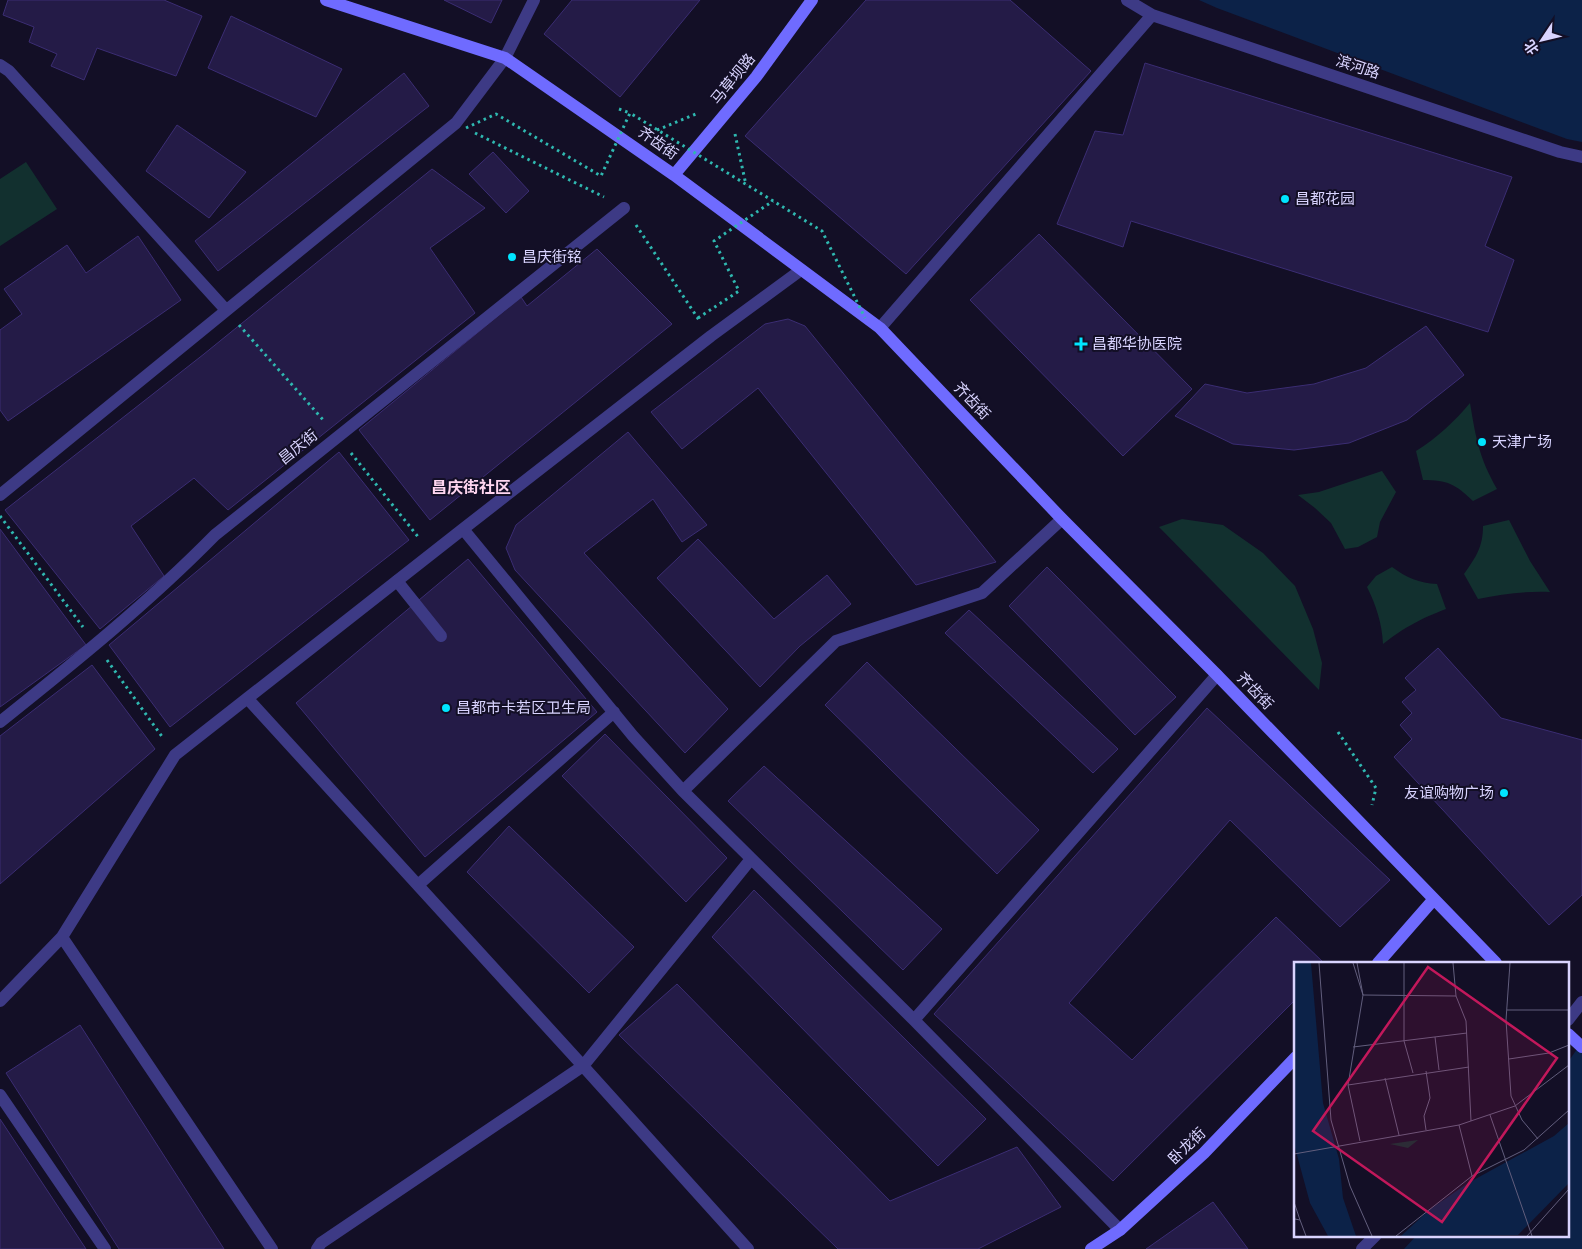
<svg xmlns="http://www.w3.org/2000/svg" width="1582" height="1249" font-family="'Fira Sans','Noto Sans SC',sans-serif">
  <style>
    .green { fill: #12302f }
    .water { fill: #0c2248 }
    .building { fill: #241b47; stroke: #3b2d73 }
    .lines { fill: none; stroke-linecap: round; stroke-linejoin: round }
    .path { stroke: #2fb8b0; stroke-width: 3; stroke-dasharray: 2.5 4; stroke-linecap: butt }
    .lane { stroke: #3d3a85; stroke-width: 12 }
    .street { stroke: #3d3a85; stroke-width: 12 }
    .secondary { stroke: #6f6bff; stroke-width: 12 }
    .path-bridge { stroke: #2fb8b0; stroke-width: 3; stroke-dasharray: 2.5 4; stroke-linecap: butt }
    .poi-dot { fill: #00e5ff; stroke: #130f26; stroke-width: 2 }
    .labels { text-anchor: middle; stroke-width: 4; stroke-linejoin: round; paint-order: stroke }
    .street-label { font-size: 15px; fill: #d9d4ff; stroke: #130f26 }
    .poi-label { font-size: 15px; fill: #d9d4ff; stroke: #130f26; text-anchor: start }
    .neighbourhood-label { font-size: 16px; font-weight: bold; fill: #ffd6f0; stroke: #130f26 }
    .inset-road { fill: none; stroke: #625e7d; stroke-width: 1 }
    .view { fill: #c2185b; fill-opacity: 0.15; stroke: #c2185b; stroke-width: 2.5 }
    .inset-edge { fill: none; stroke: #d9d4ff; stroke-width: 2.5 }
  </style>
  <rect width="100%" height="100%" fill="#130f26"/>
  <!-- green -->
  <path class="green" d="M26,162l31,47 -57,37v-67z
    M1470,403c6,36 9,54 27,86l-24,12c-18,-17 -25,-21 -50,-21l-7,-29c21,-13 38,-29 54,-48z
    M1382,471l14,21 -16,30 -3,15 -19,10 -13,2 -14,-26 -16,-15 -17,-13 21,-3z
    M1182,519l41,6 40,28 32,33 18,43 9,34 -3,27 -160,-163z
    M1509,520l21,41 20,31c-25,-1 -48,2 -72,7l-14,-25c12,-17 19,-27 19,-48z
    M1392,567c15,11 27,16 45,17l9,25c-26,10 -41,18 -63,35 -1,-21 -7,-39 -16,-57l9,-11z"/>
  <!-- water -->
  <path class="water" d="M1199,0h383v142l-15,-3 -350,-131z
    M1582,1042v207h-178l13,-14h151v-173z"/>
  <!-- building -->
  <path class="building" d="M8,0h156l38,16 -26,60 -79,-28 -13,32 -33,-14 6,-12 -28,-12 5,-15 -31,-12z
    M444,0h58l-11,23z
    M572,0h128l-80,97 -76,-63z
    M866,0h144l81,71 -185,203 -161,-138z
    M231,16l111,53 -26,48 -108,-49z
    M1145,63l367,114 -27,69 29,14 -26,72 -357,-111 -8,26 -66,-23 38,-93 28,4z
    M404,73l25,33 -211,165 -23,-30z
    M177,125l69,47 -37,46 -63,-47z
    M493,152l36,39 -23,22 -37,-39z
    M432,169l53,39 -55,40 45,65 -247,197 -34,-32 -63,48 33,50 -64,53 -95,-119 199,-156z
    M1039,234l153,155 -69,67 -153,-156z
    M138,236l43,64 -173,121 -8,-11v-80l22,-16 -18,-25 63,-44 19,28z
    M597,249l75,75 -242,196 -71,-90 162,-133 6,9z
    M788,319l17,7 191,236 -80,23 -158,-197 -76,61 -31,-37 114,-88z
    M1426,326l38,49 -57,45 -58,23 -55,7 -61,-6 -58,-28 30,-32 42,9 67,-9 52,-16z
    M628,432l79,93 -25,17 -29,-43 -69,54 144,156 -43,44 -170,-183 -9,-22 10,-23z
    M339,452l70,88 -239,187 -61,-82z
    M0,529l86,116 -86,62z
    M698,539l76,80 53,-44 24,29 -51,42 -40,41 -103,-109z
    M468,559l129,153 -172,145 -129,-154z
    M1047,567l129,130 -41,38 -126,-129z
    M969,610l149,139 -25,24 -148,-140z
    M1438,648l63,70 81,22v155l-33,30 -155,-168 18,-18 -12,-14 12,-12 -10,-11 14,-12 -11,-12z
    M867,662l172,168 -42,44 -172,-169z
    M92,665l63,84 -155,135v-148z
    M1207,708l183,172 -50,47 -110,-107 -161,183 63,57 144,-143 48,46h-28v36l-183,182 -179,-167z
    M605,734l122,124 -41,44 -124,-126z
    M764,766l178,163 -39,41 -175,-169z
    M509,826l125,121 -45,46 -122,-121z
    M754,890l232,229 -48,47 -226,-229z
    M677,984l213,217 127,-54 44,60 -83,42h-140l-219,-214z
    M80,1025l144,224h-105l-113,-176z
    M0,1119l86,130h-86z
    M1213,1202l35,47h-102z"/>
  <g class="lines">
    <!-- path -->
    <path class="path" d="M619,109l11,4
      M657,130l39,-16
      M475,133l129,64
      M735,134l11,51
      M636,225l63,95
      M239,325l86,97
      M351,453l68,85
      M0,516l83,111
      M107,660l56,78
      M1338,732l38,56 -4,17"/>
    <!-- lane -->
    <path class="lane" d="M397,581l44,55"/>
    <!-- street -->
    <path class="street" d="M1127,0l25,15 408,137 22,5
      M0,65l9,6 217,239
      M880,328l272,-313
      M0,495l456,-372 49,-65 29,-58
      M463,529l170,207 50,55 231,229 206,210
      M248,699l335,367 165,183
      M0,722c75,-60 147,-118 215,-187l409,-327
      M683,791l153,-150 146,-48 80,-74
      M418,885l196,-173
      M62,937l210,312
      M0,1001l62,-64 113,-182 288,-226 248,-193 90,-66
      M914,1020l303,-345
      M1568,1020l14,-18
      M0,1095l105,154
      M317,1249l4,-6 262,-177 168,-207
      M1362,1249l14,-14"/>
    <!-- secondary -->
    <path class="secondary" d="M326,0l179,58 169,117 206,153 182,191 155,156 279,288
      M674,175l82,-98 56,-77
      M1378,963l56,-64
      M1568,1034l14,13
      M1091,1249l29,-19 84,-77 92,-96"/>
    <!-- path-bridge -->
    <path class="path-bridge" d="M466,128l30,-14 105,62 29,-63 192,118 43,87
      M698,318l41,-27 -25,-50 59,-40"/>
  </g>
  <!-- markers -->
  <g class="poi-dot">
    <circle cx="1285" cy="199" r="5"/>
    <circle cx="512" cy="257" r="5"/>
    <path d="M1078.5 336.5h5v5h5v5h-5v5h-5v-5h-5v-5h5z"/>
    <circle cx="1482" cy="442" r="5"/>
    <circle cx="446" cy="708" r="5"/>
    <circle cx="1504" cy="793" r="5"/>
  </g>
  <g class="labels">
    <!-- street labels -->
    <g class="street-label">
      <text transform="translate(1358 67) rotate(18)" y="5">滨河路</text>
      <text transform="translate(733 79) rotate(-51)" y="5">马草坝路</text>
      <text transform="translate(658 143) rotate(35)" y="5">齐齿街</text>
      <text transform="translate(972 401) rotate(46)" y="5">齐齿街</text>
      <text transform="translate(298 447) rotate(-39)" y="5">昌庆街</text>
      <text transform="translate(1255 691) rotate(46)" y="5">齐齿街</text>
      <text transform="translate(1187 1146) rotate(-44)" y="5">卧龙街</text>
    </g>
    <!-- poi labels -->
    <g class="poi-label">
      <text x="1295" y="204">昌都花园</text>
      <text x="522" y="262">昌庆街铭</text>
      <text x="1092" y="349">昌都华协医院</text>
      <text x="1492" y="447">天津广场</text>
      <text x="456" y="713">昌都市卡若区卫生局</text>
      <text x="1494" y="798" text-anchor="end">友谊购物广场</text>
    </g>
    <!-- neighbourhood labels -->
    <g class="neighbourhood-label">
      <text x="471" y="493">昌庆街社区</text>
    </g>
  </g>
  <!-- overview -->
  <g transform="translate(1294 962)">
    <rect width="275" height="275" fill="#130f26"/>
    <path d="M124,178l-10,8 -18,-4z" fill="#12302f"/>
    <path d="M0,1h17l12,140 16,56 4,39 13,38h-28l-18,-33 -16,-59zM275,161v60l-51,52 -117,1 28,-26 39,-27 86,-47z" fill="#0c2248"/>
    <path class="inset-road" d="M25,1l12,157 19,66 22,50M59,1l10,32M63,1l6,32M110,1v78l9,32M159,1l3,33 10,25 5,100M216,1l-4,57 5,76 11,24 16,19M213,48h62M141,75l4,33M59,85l114,-14M215,97l40,-6 20,-8M132,109l4,27 -6,18 2,14M91,116l14,57M54,123l121,-18M196,153l42,121M165,163l13,51M66,179l-12,-56 15,-90 93,1M0,192l165,-29 56,-19 54,-41M0,240l6,18M1,257l5,1 6,16M102,274l76,-60 52,-26 45,-40M233,274l42,-47"/>
    <path class="view" d="M134,5l129,91 -115,164 -129,-91z"/>
    <rect width="275" height="275" class="inset-edge"/>
  </g>
  <!-- north arrow -->
  <g transform="translate(1542 40) rotate(235)" stroke="#130f26" stroke-width="4" paint-order="stroke">
  <path d="M0-4L9 19L0 12L-9 19Z" fill="#d9d4ff"/>
  <text y="-8" font-size="14" font-weight="bold" text-anchor="middle" fill="#d9d4ff">北</text>
  </g>
</svg>
